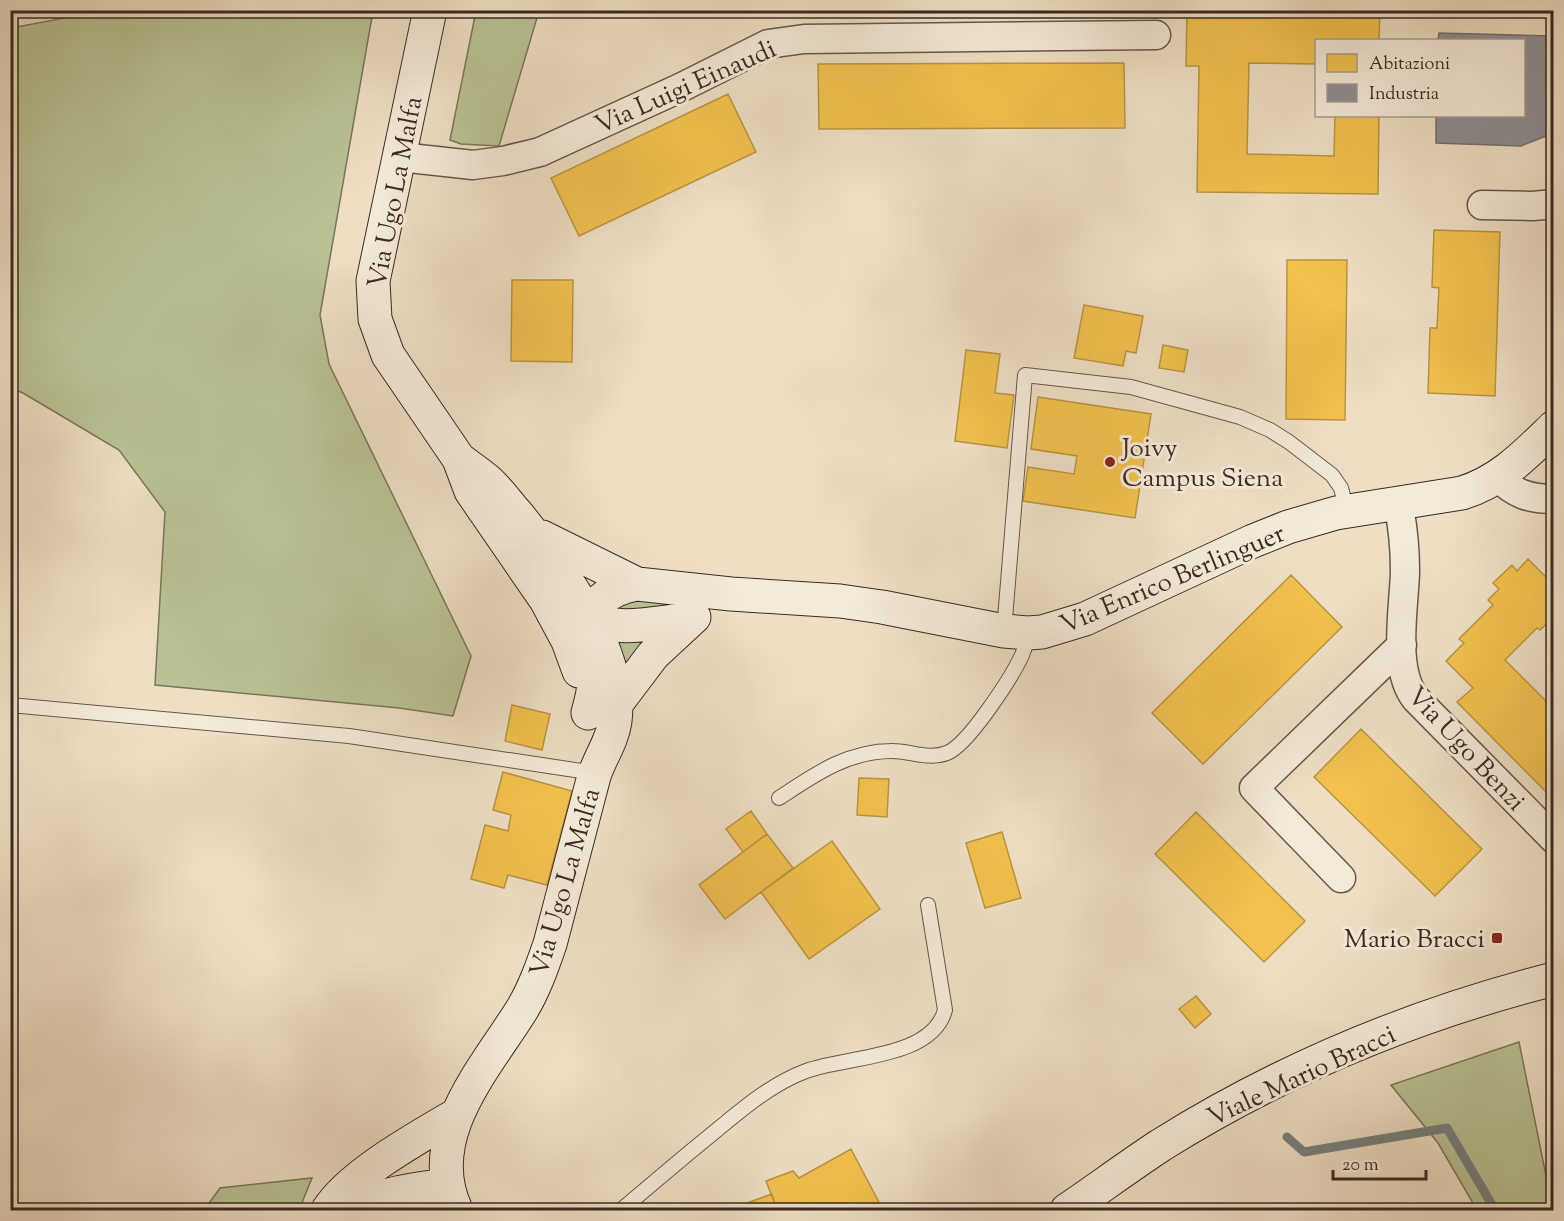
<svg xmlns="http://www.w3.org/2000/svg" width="1564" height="1221" font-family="'Sorts Mill Goudy',serif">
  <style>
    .green { fill: #b9c294; stroke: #79765a; stroke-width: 1.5 }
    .homes { fill: #f2c14e; stroke: #ba9440; stroke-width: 1.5 }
    .industry { fill: #8d8d92; stroke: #746f70; stroke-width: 1.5 }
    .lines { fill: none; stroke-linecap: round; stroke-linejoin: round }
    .stream { stroke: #768080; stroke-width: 9 }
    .lane-casing { stroke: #66574a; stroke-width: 16 }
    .street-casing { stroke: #66574a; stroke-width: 31 }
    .secondary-casing { stroke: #392a21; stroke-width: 35 }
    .lane { stroke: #f4ead9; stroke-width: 14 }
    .street { stroke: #f4ead9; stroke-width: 28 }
    .secondary { stroke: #f4ead9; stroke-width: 33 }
    .poi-dot { fill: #8f2418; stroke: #f4ead9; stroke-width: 2 }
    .labels { text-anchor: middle; stroke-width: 6; stroke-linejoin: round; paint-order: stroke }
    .street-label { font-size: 26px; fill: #392a21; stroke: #f4ead9 }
    .poi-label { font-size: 26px; fill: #392a21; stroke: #f4ead9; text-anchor: start }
  </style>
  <rect width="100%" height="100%" fill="#eedfc4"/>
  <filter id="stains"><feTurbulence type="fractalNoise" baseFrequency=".00333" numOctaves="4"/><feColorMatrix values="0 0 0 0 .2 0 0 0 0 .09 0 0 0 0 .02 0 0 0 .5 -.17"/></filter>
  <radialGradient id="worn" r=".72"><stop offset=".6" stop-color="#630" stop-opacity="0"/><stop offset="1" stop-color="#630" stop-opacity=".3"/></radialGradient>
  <!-- green -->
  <path class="green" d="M101,11h272l-53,304 9,49 142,292 -18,60 -54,-8 -244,-23 10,-173 -46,-62 -96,-57 -12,-5v-360z
    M476,11h63l-40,135 -38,-2 -11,-4z
    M616,598l62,6 -58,12 -12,-14z
    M654,631l-29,40 -17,-32z
    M1519,1042l34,168h-76l-39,-67 -47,-58z
    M312,1178l-13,32h-95l16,-22z"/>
  <!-- homes -->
  <path class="homes" d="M1187,10h193l-1,30h-63v24l-67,-1 -2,91 87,2 1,-40h44l-1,78 -181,-2 2,-126h-13z
    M1461,10h93v2l-93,1z
    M1124,63l1,65 -306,1 -1,-65z
    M728,94l28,58 -177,84 -28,-58z
    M1434,230l66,2 -5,164 -67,-3 2,-65h7l2,-40 -7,-1z
    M1287,260h60l-2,160 -59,-1z
    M512,280h61l-1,82 -61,-1z
    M1084,305l59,11 -7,37 -10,-2 -3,15 -49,-8z
    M1163,345l25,5 -4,22 -25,-4z
    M966,350l34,4 -5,39 19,2 -7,53 -52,-7z
    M1038,397l113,17 -16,104 -112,-17 5,-34 46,7 3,-18 -46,-7z
    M1528,559l26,26v32l-14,13 -3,-2 -32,32 49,49v91l-97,-98 16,-14 -27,-27 18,-18 -5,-4 34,-34 -5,-5 11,-11 -6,-6 19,-18 5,6z
    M1291,575l51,52 -139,137 -51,-51z
    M512,705l38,9 -8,36 -37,-9z
    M1361,729l121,120 -47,47 -121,-119z
    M503,772l69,19 -25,94 -39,-10 -4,13 -33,-9 14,-54 23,6 3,-16 -18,-5z
    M859,778l30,1 -2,38 -30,-2z
    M751,811l16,23 -24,18 -17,-23z
    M1196,812l109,109 -41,41 -109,-108z
    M1002,832l19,66 -36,10 -19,-65z
    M767,834l26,34 -68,51 -26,-34z
    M832,841l48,68 -71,50 -48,-67z
    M1196,996l15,18 -16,14 -16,-19z
    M851,1149l31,59 -4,2h-101l-11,-29 27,-10 6,7z
    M772,1194l5,16h-49z"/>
  <!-- industry -->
  <path class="industry" d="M1439,33l115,3v97l-33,13 -85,-3v-27h88v-76h-86z"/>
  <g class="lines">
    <!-- stream -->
    <path class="stream" d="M1287,1137l17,15 143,-24 48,82"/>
    <!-- lane casing -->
    <g class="lane-casing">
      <path id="lane" d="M1004,631l21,-256 106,12 109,30 30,13 19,12 43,33 9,13 6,23
        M10,705l339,31 246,37
        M779,798c35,-23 68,-47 113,-47 18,0 37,9 55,2 21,-8 65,-76 75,-98 3,-7 5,-14 6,-22
        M621,1210c30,-25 60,-51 91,-76 29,-24 59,-50 94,-63 40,-15 126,-12 139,-61l-17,-105"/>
    </g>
    <!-- street casing -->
    <g class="street-casing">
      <path id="street" d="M400,157l73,8 30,-4 37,-9 140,-64 88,-44 36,-5 352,-4
        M1482,205l51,1 21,-2
        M1498,477c16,17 32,22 56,22
        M1398,503c5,23 7,46 7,69 -1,36 -13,98 11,127l138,140
        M1341,878l-87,-90 148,-143"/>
    </g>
    <!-- secondary casing -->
    <g class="secondary-casing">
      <path id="secondary" d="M430,10l-57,271 2,38 13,36 71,104 12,32 75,109 22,41 11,30
        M542,537l95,47
        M576,612c36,23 75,11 115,7
        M616,704l37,-49 41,-38
        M588,713c2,-10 7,-21 5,-32 -1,-12 -6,-24 -7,-37 -4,-35 20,-55 51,-60l94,10 109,7 42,6 122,24 24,2 14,-1 43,-13 168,-78 35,-14 48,-14 126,-20c39,-12 64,-39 92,-66
        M328,1210c23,-36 91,-73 128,-95
        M352,1210c29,-17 63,-21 96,-25
        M456,1210c-34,-73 28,-140 65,-199 13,-21 21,-44 29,-67 15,-56 29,-112 44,-168 6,-19 18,-34 21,-55 9,-69 -56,-155 -97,-206 -10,-11 -19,-24 -30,-34 -9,-8 -20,-15 -29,-22
        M1067,1210c31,-21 62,-44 94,-65 120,-75 255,-131 393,-166"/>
    </g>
    <!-- lane -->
    <use href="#lane" class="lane"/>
    <!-- street -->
    <use href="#street" class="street"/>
    <!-- secondary -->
    <use href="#secondary" class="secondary"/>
  </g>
  <!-- markers -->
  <g class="poi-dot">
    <circle cx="1110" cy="462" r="6"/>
    <rect x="1491" y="932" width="12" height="12" rx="3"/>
  </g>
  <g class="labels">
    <!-- street labels -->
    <g class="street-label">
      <text transform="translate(685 86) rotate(-24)" y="9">Via Luigi Einaudi</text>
      <text transform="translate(394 192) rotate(-79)" y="9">Via Ugo La Malfa</text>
      <text transform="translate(1172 578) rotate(-23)" y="9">Via Enrico Berlinguer</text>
      <text transform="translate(1467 748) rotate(47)" y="9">Via Ugo Benzi</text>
      <text transform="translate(564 882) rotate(-74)" y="9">Via Ugo La Malfa</text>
      <text transform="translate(1301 1075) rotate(-25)" y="9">Viale Mario Bracci</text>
    </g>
    <!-- poi labels -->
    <g class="poi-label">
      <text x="1122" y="456">Joivy<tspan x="1122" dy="30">Campus Siena</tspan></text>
      <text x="1485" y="947" text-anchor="end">Mario Bracci</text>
    </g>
  </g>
  <!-- margin -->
  <rect width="1564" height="1221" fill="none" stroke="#eedfc4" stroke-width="36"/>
  <rect x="12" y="12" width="1540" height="1197" fill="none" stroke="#392a21" stroke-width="3"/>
  <rect x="18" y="18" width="1528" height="1185" fill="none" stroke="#392a21" stroke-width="1.5"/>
  <!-- legend -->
  <rect x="1315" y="39" width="210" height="78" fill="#f4ead9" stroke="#a99d8f" stroke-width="1.5"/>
  <rect x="1327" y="54" width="30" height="18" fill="#f2c14e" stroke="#a99d8f" stroke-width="1.5"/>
  <text x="1369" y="69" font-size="18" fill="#392a21">Abitazioni</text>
  <rect x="1327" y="84" width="30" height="18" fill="#8d8d92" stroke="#a99d8f" stroke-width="1.5"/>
  <text x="1369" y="99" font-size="18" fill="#392a21">Industria</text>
  <!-- scale -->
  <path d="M1333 1170v9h93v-9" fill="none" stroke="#392a21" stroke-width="3"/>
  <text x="1342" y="1170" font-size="18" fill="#392a21" stroke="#f4ead9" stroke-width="4.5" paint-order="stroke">20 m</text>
  <rect width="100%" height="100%" filter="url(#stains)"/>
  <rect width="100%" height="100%" fill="url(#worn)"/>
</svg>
